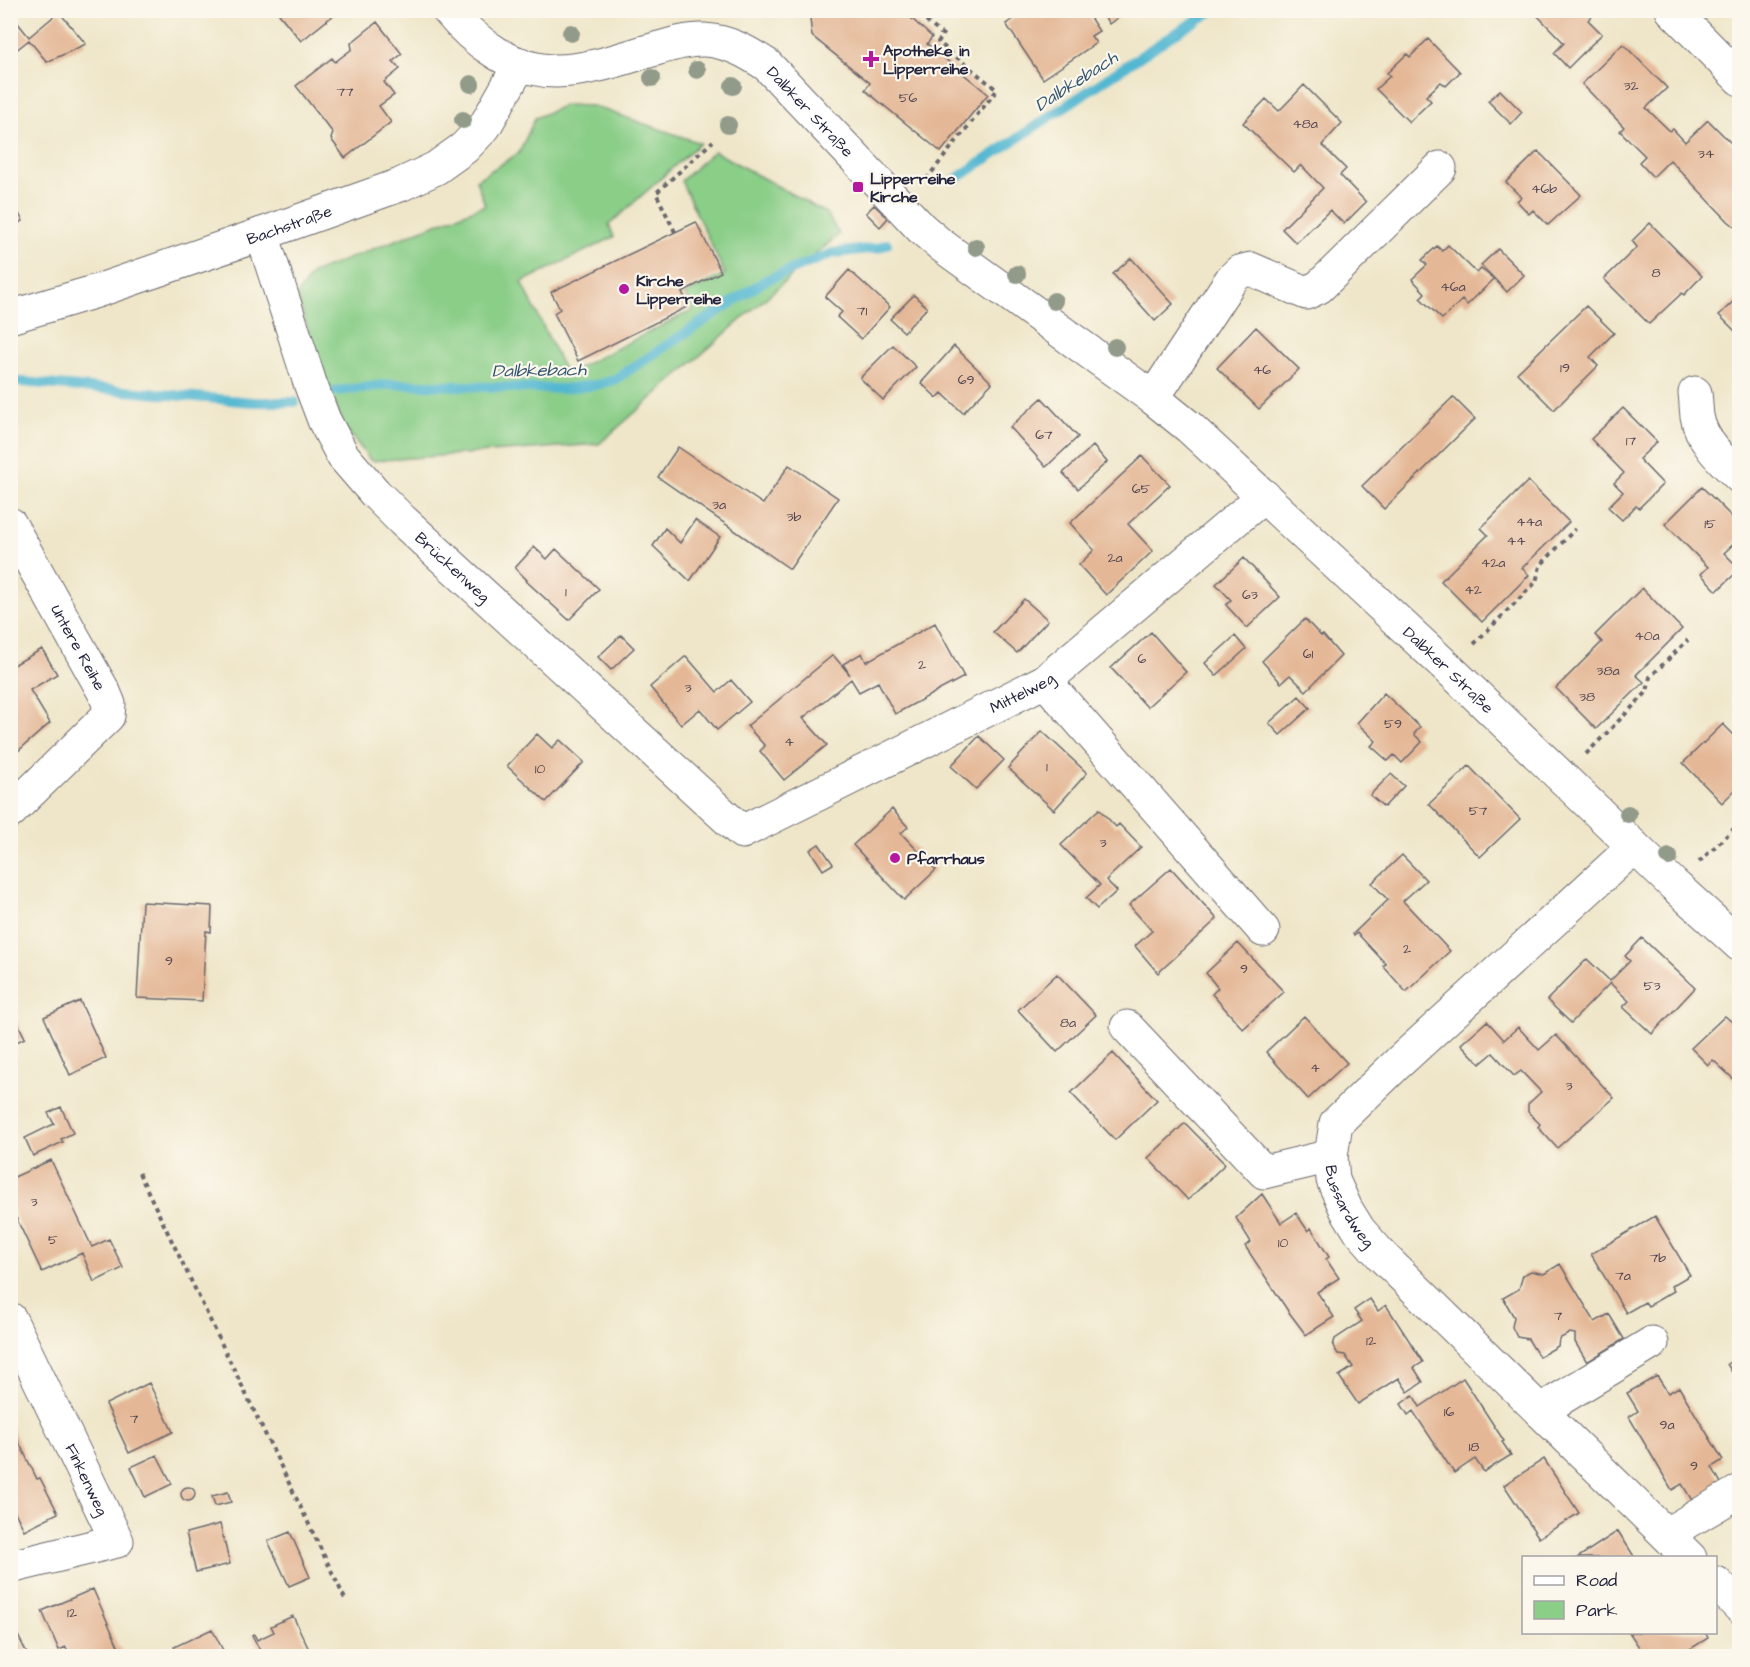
<svg xmlns="http://www.w3.org/2000/svg" width="1750" height="1667" font-family="'Architects Daughter',sans-serif">
  <style>
    .green { fill: #8ace88; stroke: #567862; stroke-width: 1.5 }
    .lines { fill: none; stroke-linecap: round; stroke-linejoin: round }
    .stream { stroke: #53b7d1; stroke-width: 10 }
    .building { fill: #e4b796 }
    .minor-casing { stroke: #6a676d; stroke-width: 35 }
    .path { stroke: #6a676d; stroke-width: 4; stroke-dasharray: 4.5 4.5; stroke-linecap: butt }
    .minor { stroke: #fff; stroke-width: 33 }
    .tree { fill: #929b8a }
    .poi-dot { fill: #b5179e; stroke: #fbf7ec; stroke-width: 2 }
    .labels { text-anchor: middle; stroke-width: 4.5; stroke-linejoin: round; paint-order: stroke }
    .number-label { font-size: 14px; fill: #524752 }
    .poi-label { font-size: 16px; font-weight: bold; fill: #22223b; stroke: #fbf7ec; text-anchor: start }
    .street-label { font-size: 16px; fill: #22223b; stroke: #fbf7ec }
    .water-label { font-size: 18px; font-style: italic; fill: #335670; stroke: #fbf7ec }
  </style>
  <rect width="100%" height="100%" fill="#fbf7ec"/>
  <filter id="ink" filterUnits="userSpaceOnUse"><feTurbulence type="fractalNoise" baseFrequency=".0167" numOctaves="2"/><feDisplacementMap in="SourceGraphic" scale="12" xChannelSelector="R" yChannelSelector="G"/><feConvolveMatrix kernelMatrix="1 2 1 2 8 2 1 2 1" color-interpolation-filters="sRGB"/></filter>
  <filter id="wash" filterUnits="userSpaceOnUse"><feTurbulence type="fractalNoise" baseFrequency=".008" numOctaves="4" result="noise"/><feDisplacementMap in="SourceGraphic" scale="24" xChannelSelector="R" yChannelSelector="G"/><feGaussianBlur stdDeviation="1.35" result="paint"/><feColorMatrix in="noise" values="0 0 0 0 0 0 0 0 0 0 0 0 0 0 0 0 0 1.4 0 .05"/><feComposite in="paint" operator="in"/></filter>
  <g filter="url(#wash)">
    <rect width="100%" height="100%" fill="#efe6c9"/>
    <!-- green -->
    <path class="green" d="M565,105l28,1 107,37 -91,82 5,12 -92,45 44,92 127,-64 -8,-16 40,-20 -44,-93 33,-30 112,62 13,21 -240,210 -228,17 -27,-35 -24,-58 -23,-73 15,-22 173,-68 -9,-25 43,-27 16,-35z"/>
    <g class="lines">
      <!-- stream -->
      <path class="stream" d="M956,179l218,-145 40,-24
        M10,381l243,21h42
        M336,391l57,-7 170,5 33,-4 18,-5 152,-100 67,-27 45,-5 9,-4"/>
    </g>
    <g id="blocks">
      <!-- building -->
      <path class="building" d="M10,10h11l-8,7 16,20 30,-25 27,32 -39,18 -18,-22 -19,15z
        M284,10h56l-39,31 -22,-27z
        M809,10h93l30,27 -5,7 61,50 -47,58 -76,-62 5,-7 -58,-47z
        M1026,10h71l-8,6 10,15 -8,5 5,7 -53,36 -37,-55z
        M1100,10h28l-19,14z
        M1532,10h66l-10,10 14,14 -34,34 -14,-15 10,-10z
        M377,22l25,32 -9,7 7,8 -16,13 10,13 -15,11 12,16 -46,36 -14,-19 2,-6 -37,-47 36,-28 3,4 17,-13 -1,-6z
        M1428,39l32,33 -14,14 -5,-4 -15,14 5,5 -22,21 -33,-33 14,-13 -3,-3 20,-19 3,3z
        M1623,44l44,44 -21,20 24,23 3,-2 12,13 23,-22 31,31 1,80 -12,-10 -58,-61 -17,17 -14,-15 6,-6 -25,-25 4,-4 -42,-43z
        M1304,85l38,38 -20,22 24,24 -6,6 26,27 -22,22 -14,-14 -34,33 -14,-14 41,-41 -22,-23 -7,7 -51,-49 23,-24 13,12z
        M1500,90l22,22 -11,12 -23,-23z
        M1538,151l43,44 -33,30 -15,-15 -4,4 -12,-13 4,-4 -15,-15z
        M10,198l13,23 -13,6z
        M874,205l14,13 -8,9 -14,-14z
        M696,222l25,50 -39,20 7,14 -111,55 -24,-48 6,-4 -9,-17z
        M1650,223l52,53 -18,19 -2,-2 -33,31 -45,-45 33,-32 -5,-6z
        M1448,245l29,28 4,-4 13,10 -27,26 -5,-5 -20,19 -22,-21 5,-5 -13,-14 15,-14 -5,-5 15,-14 5,5z
        M1498,249l26,26 -17,17 -26,-27z
        M1131,258l42,46 -18,17 -42,-47z
        M849,270l41,37 -29,32 -24,-22 5,-5 -17,-15z
        M914,295l13,13 -23,24 -14,-13z
        M1740,295v41l-21,-21z
        M1586,306l28,27 -24,24 8,9 -44,44 -37,-37z
        M1256,327l43,42 -40,40 -42,-41z
        M893,345l23,22 -33,33 -23,-22z
        M954,346l38,37 -29,30 -21,-20 -5,5 -16,-15z
        M1453,397l22,22 -91,90 -22,-23z
        M1042,398l36,39 -32,30 -36,-40z
        M1623,408l34,34 -18,17 24,25 -24,24 -3,-2 -14,14 -14,-13 15,-15 -9,-9 10,-10 -33,-34z
        M1093,446l14,16 -29,27 -15,-16z
        M678,447l85,57 26,-39 49,33 -48,71 -132,-92z
        M1142,456l28,29 -42,39 25,27 -47,44 -27,-30 15,-15 -24,-27z
        M1528,481l41,41 -47,46 7,7 -47,47 -41,-41 47,-46 -7,-7z
        M1702,487l38,38v13l-16,15 16,16 -23,22 -16,-17 7,-7 -43,-43z
        M695,520l25,17 -30,44 -37,-35 12,-18 15,15z
        M534,547l13,12 9,-10 43,40 -30,31 -43,-39 1,-1 -12,-12z
        M1244,558l36,39 -33,31 -21,-23 5,-5 -15,-16z
        M1642,588l40,41 -46,46 8,7 -48,47 -40,-41 46,-46 -7,-7z
        M1024,599l24,21 -31,33 -24,-21z
        M1305,619l16,17 2,-1 18,21 -35,35 -16,-16 -9,8 -19,-22z
        M935,623l29,54 -69,37 -17,-32 -19,10 -8,-13 -48,39 24,27 -43,35 -24,-29 5,-5 -18,-20 86,-71 17,20 -7,-11 19,-11 4,9z
        M1151,632l35,40 -39,35 -36,-39z
        M621,635l13,13 -23,22 -13,-13z
        M1235,636l11,13 -30,27 -11,-13z
        M42,649l15,25 -27,16 20,33 -40,35v-91z
        M686,656l31,36 14,-12 19,22 -33,28 -17,-21 -19,16 -31,-38z
        M1384,693l36,34 -6,7 8,8 -20,21 -8,-8 -6,6 -17,-15 5,-5 -19,-18z
        M1299,696l11,12 -30,27 -11,-12z
        M1723,724l17,17v44l-18,18 -39,-40z
        M1042,731l45,42 -33,37 -46,-42z
        M537,734l15,14 8,-8 24,22 -38,40 -39,-36z
        M979,736l25,24 -28,29 -25,-23z
        M1469,766l51,53 -40,38 -51,-53z
        M1391,774l13,12 -20,21 -14,-12z
        M892,809l16,18 -7,6 35,37 -32,30 -51,-55z
        M1099,809l17,18 3,-3 22,23 -35,33 11,11 -20,18 -11,-11 14,-13 -39,-40z
        M819,844l14,20 -10,6 -13,-20z
        M1402,855l24,25 -23,21 47,50 -44,41 -23,-26 3,-2 -29,-31 -3,3 -1,-2 35,-34 -16,-17z
        M1171,868l46,51 -59,54 -23,-27 17,-15 -23,-26z
        M142,902l70,4 -1,26 -5,-1 -4,70 -65,-3z
        M1642,938l53,50 -43,46 -29,-27 6,-6 -19,-18 -39,40 -24,-23 40,-41 23,22 20,-20 -5,-5z
        M1238,943l46,49 -41,37 -31,-35 6,-6 -12,-15z
        M1057,974l39,41 -39,37 -39,-42z
        M80,1001l26,57 -36,17 -26,-58z
        M10,1007l15,31 -15,7z
        M1304,1016l43,47 -39,36 -42,-47z
        M1725,1016l15,13v56l-27,-25 -5,5 -17,-17z
        M1487,1021l17,19 14,-13 21,23 17,-15 58,63 -57,50 -19,-21 2,-3 -12,-12v-8l13,-12 -20,-21 -7,5 -21,-23 -13,11 -19,-20z
        M1113,1053l44,47 -42,40 -44,-47z
        M61,1107l12,26 -12,6 2,3 -30,14 -8,-18 29,-14 -6,-11z
        M1185,1123l40,41 -37,36 -40,-42z
        M51,1160l41,87 17,-8 14,29 -29,14 -12,-29 -40,19 -32,-67v-26z
        M1262,1194l19,29 15,-10 12,18 3,-3 18,29 -3,2 13,19 -22,14 17,25 -28,18 -18,-24 -43,-65 6,-4 -15,-24z
        M1655,1216l35,59 -19,11 3,5 -26,15 -3,-4 -19,11 -35,-59z
        M1560,1264l35,58 14,-8 15,25 -37,23 -12,-20v-8l-5,-1 -11,6 -1,7 -19,11 -11,-18 -11,-2 -5,-10 2,-10 -11,-19 16,-9 4,-14 8,-4 13,3z
        M1370,1299l8,12 8,-6 37,57 -9,6 9,14 -15,10 -9,-14 -41,26 -19,-28 14,-9 -8,-12 -7,-1 -5,-8 2,-7 27,-18 -8,-11z
        M1740,1357v28l-13,-21z
        M1657,1376l11,17 11,-6 44,73 -11,7 10,18 -29,17 -11,-18 -10,6 -43,-73 9,-6 -11,-18z
        M1463,1378l41,63 -2,1 9,13 -27,17 -9,-13 -21,14 -41,-62 -5,4 -7,-11 12,-9 7,12z
        M149,1383l24,49 -44,21 -23,-49z
        M10,1424l27,55 3,-1 18,35 -34,17 -14,-28z
        M157,1455l15,29 -27,13 -14,-30z
        M1544,1459l35,54 -40,25 -35,-53z
        M181 1494a7 7 0 1 1 14 0a7 7 0 1 1-14 0Z
        M228,1492l3,10 -16,4 -3,-10z
        M220,1524l10,40 -34,8 -10,-39z
        M1618,1531l17,27h-58z
        M290,1532l20,45 -21,9 -21,-45z
        M93,1589l25,57 7,10h-55l-4,-9 -7,3 -17,-39z
        M293,1616l19,40h-49l-11,-21 2,-1 3,6 17,-8 -3,-6z
        M10,1619l18,37h-18z
        M212,1629l14,27h-48l-4,-9z
        M1629,1632h76l3,6 -29,18h-34z"/>
    </g>
  </g>
  <g filter="url(#ink)">
    <use href="#blocks" fill-opacity="0" stroke="#6a676d" stroke-width="1.5"/>
    <g class="lines">
      <!-- minor casing -->
      <g class="minor-casing">
        <g id="minor">
          <path id="s1" d="M448,10c26,32 65,61 108,61 28,0 59,-10 85,-18 20,-5 43,-14 63,-13 24,1 43,12 63,25l154,163 20,17 212,153 36,29 260,242 225,216 66,60"/>
          <path d="M1672,10l68,69"/>
          <path id="s2" d="M262,234l48,149 14,37 19,36 32,37 27,27 340,312 303,-151 219,-185"/>
          <path id="s3" d="M10,317l87,-26 165,-57 138,-49 36,-17 28,-20 21,-22 35,-62"/>
          <path d="M1695,393c1,7 1,15 2,23 4,25 26,45 43,61"/>
          <path d="M1153,398l78,-118 8,-8 12,-3 55,24 13,-6 121,-119"/>
          <path id="s4" d="M10,524l94,168 5,12 -1,12 -98,96"/>
          <path d="M1045,681l218,249"/>
          <path id="s5" d="M1634,847l-236,216 -62,60 -5,33 2,24 13,29 13,21 23,26 308,302"/>
          <path d="M1127,1027l137,145 67,-16"/>
          <path id="s6" d="M10,1319l107,222 -107,26"/>
          <path d="M1540,1411l112,-68"/>
          <path d="M1667,1534l73,-43"/>
          <path d="M1716,1583l24,24"/>
        </g>
      </g>
      <!-- path -->
      <path class="path" d="M912,10l31,25 -5,7 59,48 -73,92
        M675,232l-19,-39 57,-52
        M1474,644l62,-62 4,-16 35,-37
        M1586,754l61,-62 3,-15 38,-37
        M1699,862l41,-39
        M139,1173l207,428"/>
      <!-- minor -->
      <use href="#minor" class="minor"/>
    </g>
    <!-- trees -->
    <g class="tree">
      <circle cx="571" cy="33" r="9"/>
      <circle cx="697" cy="70" r="9"/>
      <circle cx="652" cy="78" r="9"/>
      <circle cx="471" cy="84" r="9"/>
      <circle cx="733" cy="86" r="9"/>
      <circle cx="463" cy="120" r="9"/>
      <circle cx="728" cy="125" r="9"/>
      <circle cx="976" cy="247" r="9"/>
      <circle cx="1017" cy="274" r="9"/>
      <circle cx="1054" cy="301" r="9"/>
      <circle cx="1115" cy="347" r="9"/>
      <circle cx="1628" cy="814" r="9"/>
      <circle cx="1669" cy="857" r="9"/>
    </g>
  </g>
  <!-- markers -->
  <g class="poi-dot">
    <path d="M868 50h6v6h6v6h-6v6h-6v-6h-6v-6h6z"/>
    <rect x="852" y="181" width="12" height="12" rx="3"/>
    <circle cx="624" cy="289" r="6"/>
    <circle cx="895" cy="858" r="6"/>
  </g>
  <g class="labels">
    <!-- number labels -->
    <g class="number-label">
      <text x="1631" y="90">32</text>
      <text x="345" y="96">77</text>
      <text x="908" y="102">56</text>
      <text x="1305" y="128">48a</text>
      <text x="1706" y="158">34</text>
      <text x="1544" y="193">46b</text>
      <text x="1656" y="277">8</text>
      <text x="1453" y="291">46a</text>
      <text x="862" y="315">71</text>
      <text x="1565" y="372">19</text>
      <text x="1262" y="374">46</text>
      <text x="966" y="384">69</text>
      <text x="1044" y="439">67</text>
      <text x="1631" y="445">17</text>
      <text x="1141" y="493">65</text>
      <text x="719" y="509">3a</text>
      <text x="794" y="521">3b</text>
      <text x="1529" y="526">44a</text>
      <text x="1710" y="528">15</text>
      <text x="1516" y="545">44</text>
      <text x="1115" y="562">2a</text>
      <text x="1493" y="567">42a</text>
      <text x="1473" y="594">42</text>
      <text x="566" y="596">1</text>
      <text x="1250" y="599">63</text>
      <text x="1647" y="640">40a</text>
      <text x="1308" y="658">61</text>
      <text x="1142" y="663">6</text>
      <text x="922" y="669">2</text>
      <text x="1608" y="675">38a</text>
      <text x="688" y="692">3</text>
      <text x="1587" y="701">38</text>
      <text x="1393" y="728">59</text>
      <text x="789" y="746">4</text>
      <text x="1047" y="771">1</text>
      <text x="540" y="773">10</text>
      <text x="1478" y="815">57</text>
      <text x="1103" y="847">3</text>
      <text x="1407" y="953">2</text>
      <text x="169" y="965">9</text>
      <text x="1244" y="973">9</text>
      <text x="1652" y="990">53</text>
      <text x="1068" y="1027">8a</text>
      <text x="1315" y="1072">4</text>
      <text x="1569" y="1090">3</text>
      <text x="34" y="1206">3</text>
      <text x="53" y="1244">5</text>
      <text x="1283" y="1247">10</text>
      <text x="1658" y="1262">7b</text>
      <text x="1623" y="1280">7a</text>
      <text x="1558" y="1320">7</text>
      <text x="1371" y="1345">12</text>
      <text x="1449" y="1416">16</text>
      <text x="134" y="1423">7</text>
      <text x="1667" y="1429">9a</text>
      <text x="1474" y="1451">18</text>
      <text x="1694" y="1470">9</text>
      <text x="72" y="1617">12</text>
    </g>
    <!-- poi labels -->
    <g class="poi-label">
      <text x="883" y="56">Apotheke in<tspan x="883" dy="18">Lipperreihe</tspan></text>
      <text x="870" y="184">Lipperreihe<tspan x="870" dy="18">Kirche</tspan></text>
      <text x="636" y="286">Kirche<tspan x="636" dy="18">Lipperreihe</tspan></text>
      <text x="907" y="864">Pfarrhaus</text>
    </g>
    <!-- street labels -->
    <g class="street-label">
      <text dy="6" stroke="none"><textPath href="#s1" startOffset="412">Dalbker Straße</textPath></text>
      <text dy="6" stroke="none"><textPath href="#s3" startOffset="294">Bachstraße</textPath></text>
      <text dy="6" stroke="none"><textPath href="#s2" startOffset="393">Brückenweg</textPath></text>
      <text dy="6" stroke="none"><textPath href="#s4" startOffset="141">Untere Reihe</textPath></text>
      <text dy="6" stroke="none"><textPath href="#s1" startOffset="1262">Dalbker Straße</textPath></text>
      <text dy="6" stroke="none"><textPath href="#s2" startOffset="1098">Mittelweg</textPath></text>
      <text dy="6" stroke="none"><textPath href="#s5" startOffset="494">Bussardweg</textPath></text>
      <text dy="6" stroke="none"><textPath href="#s6" startOffset="178">Finkenweg</textPath></text>
    </g>
    <!-- water labels -->
    <g class="water-label">
      <text transform="translate(1076 81) rotate(-33)" y="6">Dalbkebach</text>
      <text transform="translate(539 370) rotate(-1)" y="6">Dalbkebach</text>
    </g>
  </g>
  <!-- margin -->
  <rect width="1750" height="1667" fill="none" stroke="#fbf7ec" stroke-width="36"/>
  <!-- legend -->
  <rect x="1522" y="1556" width="195" height="78" fill="#fbf7ec" stroke="#a4a2a5" stroke-width="1.5"/>
  <rect x="1534" y="1576" width="30" height="9" fill="#ffffff" stroke="#a4a2a5" stroke-width="1.5"/>
  <text x="1576" y="1586" font-size="18" fill="#22223b">Road</text>
  <rect x="1534" y="1601" width="30" height="18" fill="#8ace88" stroke="#a4a2a5" stroke-width="1.5"/>
  <text x="1576" y="1616" font-size="18" fill="#22223b">Park</text>
</svg>
